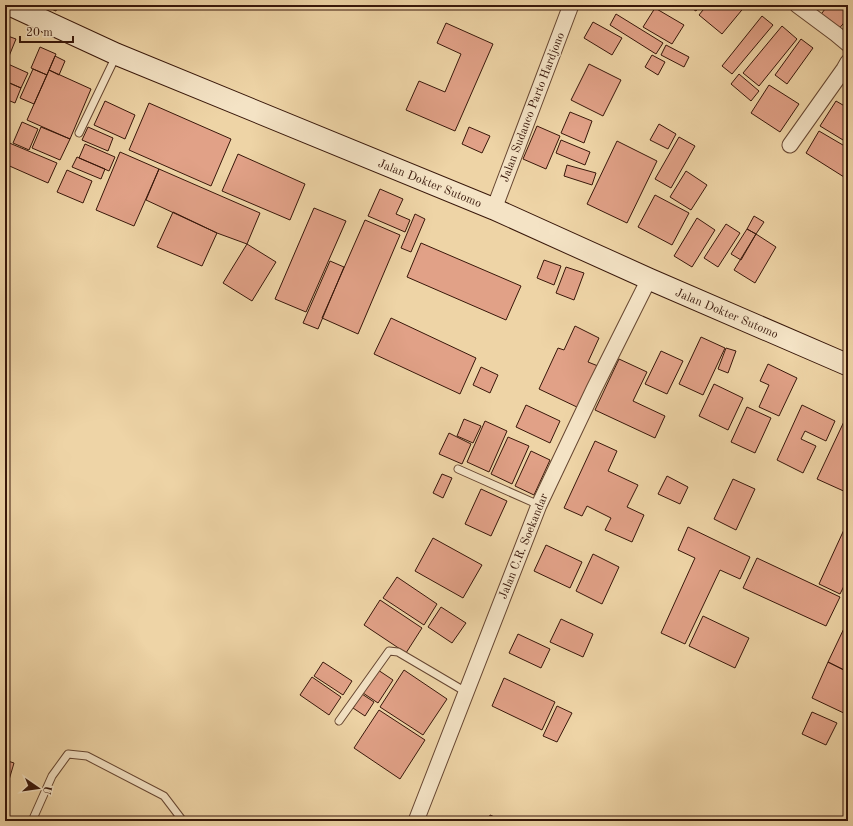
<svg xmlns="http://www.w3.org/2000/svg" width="853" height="826" font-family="'Old Standard TT',serif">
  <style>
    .building { fill: #e1a187; stroke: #38170a }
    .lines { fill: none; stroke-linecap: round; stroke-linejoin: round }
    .service-casing { stroke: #664631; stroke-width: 9 }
    .minor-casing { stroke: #664631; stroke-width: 17 }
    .secondary-casing { stroke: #38170a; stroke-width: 23 }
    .service { stroke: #f4e3c5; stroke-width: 7 }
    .minor { stroke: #f4e3c5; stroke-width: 15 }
    .secondary { stroke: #f4e3c5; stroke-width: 21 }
    .labels { text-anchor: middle; stroke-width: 3; stroke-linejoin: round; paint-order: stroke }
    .street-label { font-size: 12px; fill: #38170a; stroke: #f4e3c5 }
  </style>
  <rect width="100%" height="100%" fill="#eed4a6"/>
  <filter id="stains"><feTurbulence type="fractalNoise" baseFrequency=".005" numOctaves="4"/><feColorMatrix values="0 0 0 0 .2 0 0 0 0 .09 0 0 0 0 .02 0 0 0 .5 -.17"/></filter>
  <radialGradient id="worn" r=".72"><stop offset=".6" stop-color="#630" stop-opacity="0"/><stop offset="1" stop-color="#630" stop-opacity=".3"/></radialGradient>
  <!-- building -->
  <path class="building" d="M42,5h16l-2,6z
    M686,5h14l-4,6z
    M707,5h9l4,3 2,-3h24l-24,29 -23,-19z
    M828,5h20v13l-11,13 -18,-14z
    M655,8l29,17 -12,19 -29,-17z
    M616,14l47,29 -7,11 -46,-29z
    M762,16l11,9 -41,49 -10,-8z
    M593,22l29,16 -10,17 -28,-17z
    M446,23l47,21 -38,87 -49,-21 13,-29 26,11 16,-38 -24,-11z
    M782,26l15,13 -38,47 -16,-13z
    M848,26v16l-8,-7z
    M5,35l11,4 -11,27z
    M801,39l12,9 -26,36 -12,-9z
    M666,45l23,12 -5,10 -23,-12z
    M40,47l16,7 -9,21 -16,-7z
    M652,55l13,7 -7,13 -13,-8z
    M55,56l10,5 -6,14 -10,-5z
    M8,64l20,9 -7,15 -16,-7v-10z
    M589,64l32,16 -18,36 -32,-16z
    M33,69l14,6 -13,29 -14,-6z
    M49,70l42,19 -21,50 -43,-19z
    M739,74l20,17 -8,10 -20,-17z
    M5,81l16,7 -6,15 -10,-4z
    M769,85l30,19 -19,28 -29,-19z
    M105,101l30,14 -10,24 -31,-14z
    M836,101l12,7v35l-28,-17z
    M149,103l82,36 -20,47 -82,-36z
    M570,112l22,9 -8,22 -23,-10z
    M22,122l16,7 -9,21 -16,-7z
    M659,124l17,10 -8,15 -18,-9z
    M537,126l23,10 -14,33 -23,-10z
    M41,127l29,12 -10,21 -28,-12z
    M88,127l25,11 -5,13 -26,-11z
    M469,127l21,9 -8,17 -20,-9z
    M819,131l29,17v21l-4,8 -38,-24z
    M679,137l16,9 -24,42 -16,-9z
    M561,140l29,12 -5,13 -29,-12z
    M617,141l40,20 -30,62 -40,-19z
    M7,142l50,21 -9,20 -43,-19v-17z
    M85,144l30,13 -6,14 -30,-13z
    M120,152l39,17 -25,57 -38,-16z
    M238,154l67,30 -15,36 -68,-29z
    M77,157l28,12 -4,10 -29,-12z
    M567,165l29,8 -4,12 -28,-9z
    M159,169l101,44 -13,31 -30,-11 -71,-33z
    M67,170l25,11 -9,22 -26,-11z
    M686,171l21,14 -16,25 -21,-13z
    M380,189l23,10 -7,15 14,6 -5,12 -37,-16z
    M655,195l34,18 -17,32 -34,-18z
    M314,208l32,13 -40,91 -31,-13z
    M173,212l44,21 -15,33 -45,-19z
    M415,214l10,5 -14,33 -10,-4z
    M754,216l10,6 -8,12 -9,-5z
    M697,218l18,12 -23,37 -18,-11z
    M365,220l35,15 -42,99 -36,-16z
    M726,224l14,9 -22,34 -14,-9z
    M747,229l9,5 -15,26 -10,-6z
    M756,234l20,13 -21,36 -21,-13z
    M421,243l100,43 -15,34 -99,-43z
    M247,244l29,18 -24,39 -29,-18z
    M544,260l17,6 -7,19 -17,-7z
    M330,261l14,6 -26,62 -15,-6z
    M566,267l18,6 -10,27 -18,-7z
    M391,318l85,40 -16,36 -86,-40z
    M575,326l24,12 -11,24 10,4 -19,42 -40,-19 19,-41 6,2z
    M701,337l24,11 -22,47 -24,-11z
    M726,348l10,3 -8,22 -10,-4z
    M661,351l22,10 -16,33 -22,-10z
    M619,359l28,13 -14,29 32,15 -10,22 -60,-28z
    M768,364l29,14 -18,38 -20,-9 10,-22 -9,-4z
    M481,367l17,8 -8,18 -17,-8z
    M714,384l29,14 -15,32 -29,-14z
    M526,405l34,16 -10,22 -34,-16z
    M802,405l33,16 -9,20 -21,-10 -4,8 15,7 -13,27 -26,-13z
    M747,407l24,11 -16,35 -24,-11z
    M848,413v80l-31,-14z
    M464,419l17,7 -8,17 -16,-7z
    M485,421l22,10 -18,41 -22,-10z
    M449,433l22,11 -9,20 -23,-10z
    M508,437l21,9 -17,38 -21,-10z
    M595,441l22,10 -9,20 30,14 -11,22 17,8 -12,27 -27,-12 6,-12 -24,-12 -5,10 -18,-8z
    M531,451l19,9 -16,35 -19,-9z
    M442,474l10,4 -9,20 -10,-5z
    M667,476l21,11 -8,17 -22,-10z
    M733,479l22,10 -19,41 -22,-11z
    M481,489l26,12 -16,35 -26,-12z
    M848,521v57l-8,16 -21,-10z
    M688,527l62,30 -10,22 -20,-9 -35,74 -24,-11 34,-75 -17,-8z
    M433,538l49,27 -19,33 -48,-27z
    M546,545l36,17 -12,26 -36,-17z
    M593,554l26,13 -17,37 -26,-13z
    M757,558l83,39 -14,29 -83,-38z
    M397,577l40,27 -13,21 -41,-27z
    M380,600l42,28 -16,25 -42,-28z
    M441,607l25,16 -14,20 -24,-16z
    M703,616l46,22 -14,30 -46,-22z
    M561,619l32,15 -10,23 -33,-15z
    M848,620v52l-20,-10z
    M518,634l32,15 -9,19 -32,-15z
    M323,662l29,19 -9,14 -29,-19z
    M828,662l20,10v43l-36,-17z
    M378,670l15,10 -15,23 -15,-10z
    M404,670l43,29 -24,36 -43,-28z
    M312,677l29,20 -12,18 -29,-20z
    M504,678l51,24 -13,28 -50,-24z
    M362,694l12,8 -9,14 -12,-8z
    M557,706l15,7 -15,29 -14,-6z
    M379,710l46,30 -25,39 -46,-31z
    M812,712l25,11 -11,22 -24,-11z
    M5,760l9,3 -5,17 -4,-1z
    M490,815l14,6h-16z"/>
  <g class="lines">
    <!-- service casing -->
    <g class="service-casing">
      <path id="service" d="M79,133l37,-77
        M458,469l81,36
        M339,721l50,-70 9,1 68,40
        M32,821l20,-45 16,-22 19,2 77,40 19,25"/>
    </g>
    <!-- minor casing -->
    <g class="minor-casing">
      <path id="minor" d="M797,5l39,29 12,10
        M790,145l54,-76 4,-7
        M494,209l77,-204
        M416,821l123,-316 55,-116 55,-110"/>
    </g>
    <!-- secondary casing -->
    <g class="secondary-casing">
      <path id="secondary" d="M10,5l106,49 378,155 155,70 199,86"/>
    </g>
    <!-- service -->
    <use href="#service" class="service"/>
    <!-- minor -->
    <use href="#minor" class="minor"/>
    <!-- secondary -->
    <use href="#secondary" class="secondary"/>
  </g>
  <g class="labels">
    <!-- street labels -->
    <g class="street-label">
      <text transform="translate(532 107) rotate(-69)" y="4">Jalan Sudanco Parto Hardjono</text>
      <text transform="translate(430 183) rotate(22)" y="4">Jalan Dokter Sutomo</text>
      <text transform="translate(727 313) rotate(23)" y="4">Jalan Dokter Sutomo</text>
      <text transform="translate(523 546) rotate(-68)" y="4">Jalan C.R. Soekandar</text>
    </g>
  </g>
  <!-- margin -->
  <rect width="853" height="826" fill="none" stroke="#eed4a6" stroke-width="20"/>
  <rect x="6" y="6" width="841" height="814" fill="none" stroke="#38170a" stroke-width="2"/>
  <rect x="10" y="10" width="833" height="806" fill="none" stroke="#38170a"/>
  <!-- north arrow -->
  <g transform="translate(38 788) rotate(103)" stroke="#f4e3c5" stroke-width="3" paint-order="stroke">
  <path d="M0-3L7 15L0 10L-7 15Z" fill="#38170a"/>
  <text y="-6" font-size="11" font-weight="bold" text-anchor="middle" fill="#38170a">U</text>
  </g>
  <!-- scale -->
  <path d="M20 36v6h53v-6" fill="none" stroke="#38170a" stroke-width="2"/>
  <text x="26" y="36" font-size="12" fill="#38170a" stroke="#f4e3c5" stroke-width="3" paint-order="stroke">20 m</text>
  <rect width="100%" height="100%" filter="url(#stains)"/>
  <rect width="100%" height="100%" fill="url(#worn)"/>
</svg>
